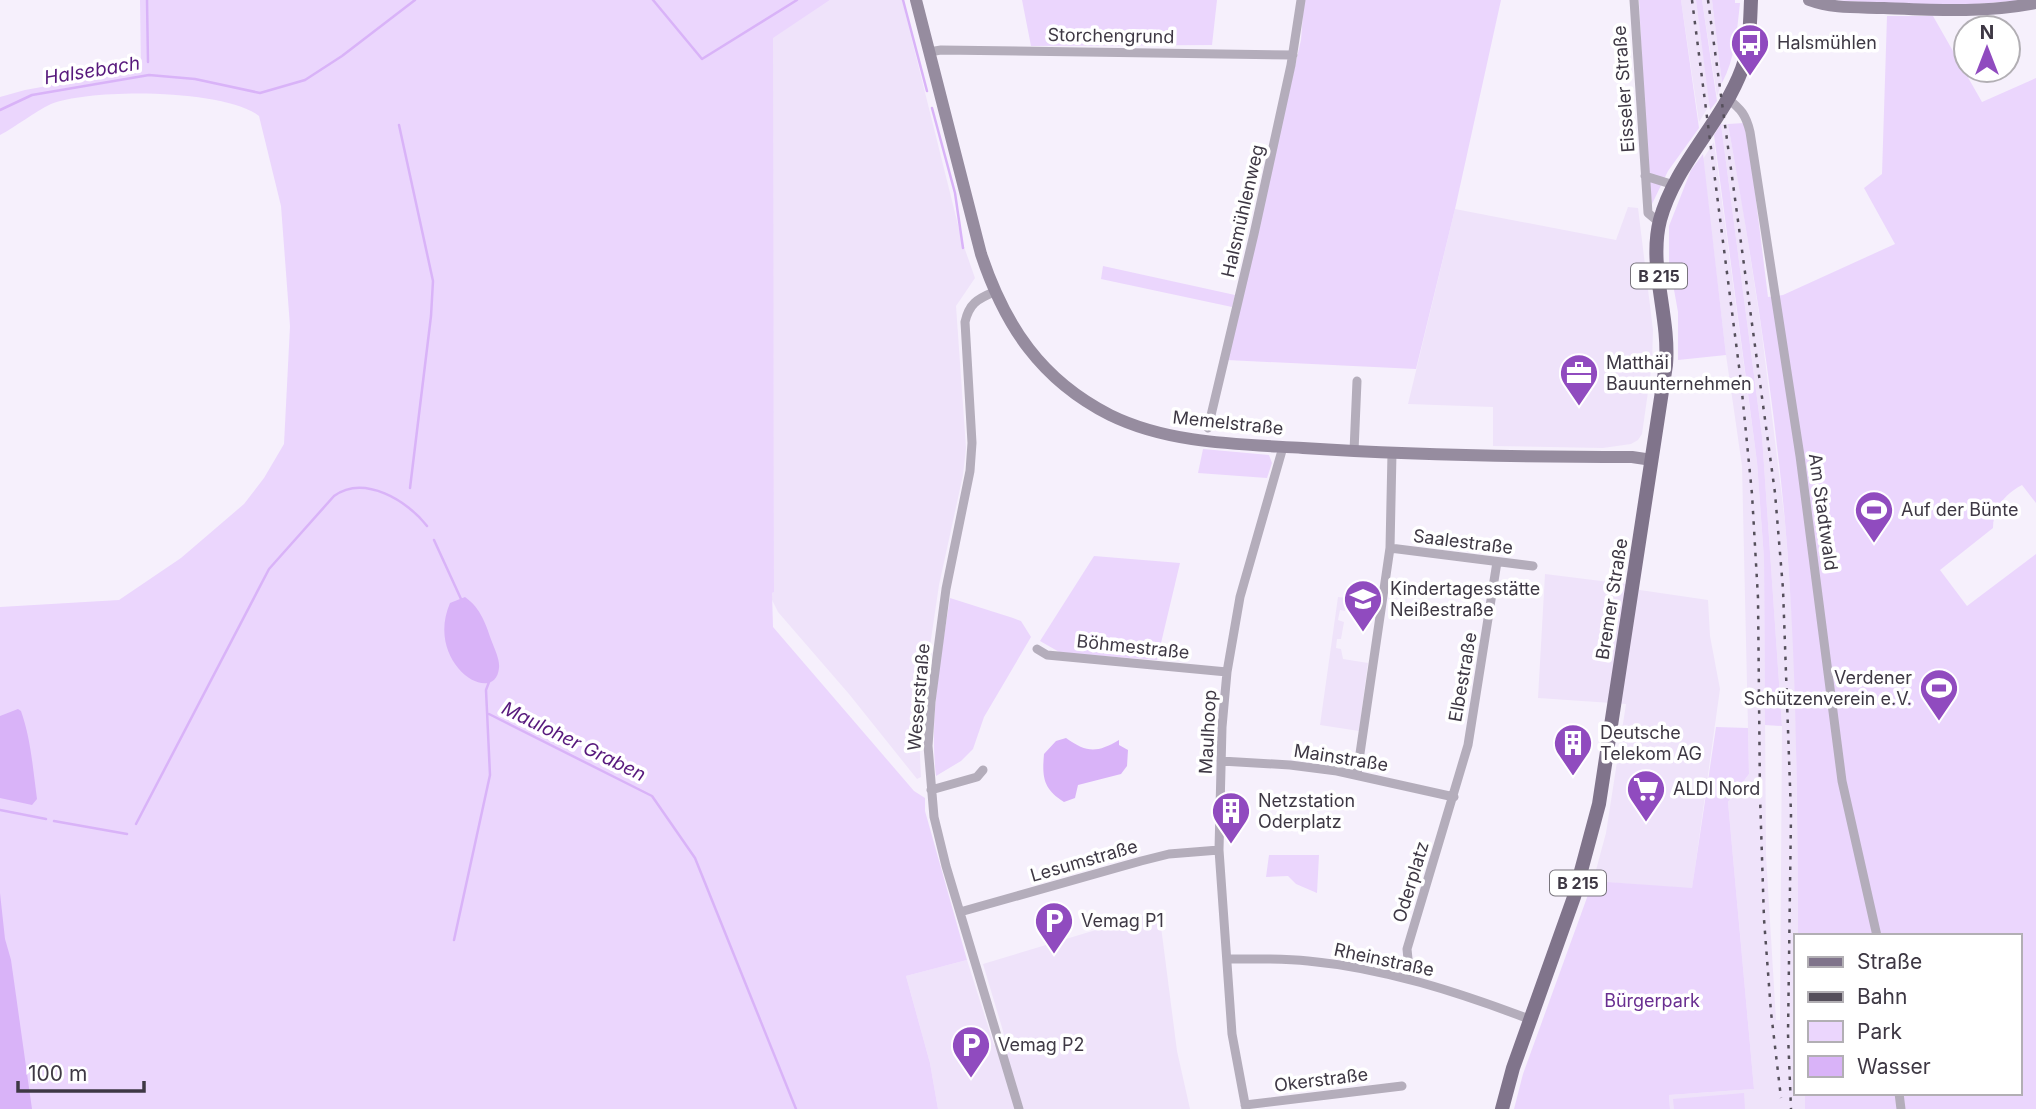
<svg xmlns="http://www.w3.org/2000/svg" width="2036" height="1109" font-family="Inter,sans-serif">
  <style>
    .built { fill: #efe3fa }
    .green { fill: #ebd6fd }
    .water { fill: #d9b3f8 }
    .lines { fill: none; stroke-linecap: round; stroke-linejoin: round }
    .stream { stroke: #d9b3f8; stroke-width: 2.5 }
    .street { stroke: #b4adbb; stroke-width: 9 }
    .secondary { stroke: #968c9f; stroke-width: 12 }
    .primary { stroke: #80748b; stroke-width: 14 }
    .rail { stroke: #554f5b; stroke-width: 2.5; stroke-dasharray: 3.5 7; stroke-linecap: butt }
    .labels { text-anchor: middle; stroke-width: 7; stroke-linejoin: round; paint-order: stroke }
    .shield { fill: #fff; stroke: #78747c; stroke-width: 2 }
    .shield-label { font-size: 16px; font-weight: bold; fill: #3e3844 }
    .street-label { font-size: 18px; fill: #3e3844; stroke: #fff }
    .poi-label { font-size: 18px; fill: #3e3844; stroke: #fff; text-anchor: start }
    .park-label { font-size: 18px; fill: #692e90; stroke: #fff }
    .water-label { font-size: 19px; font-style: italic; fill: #57187c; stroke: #fff }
  </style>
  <rect width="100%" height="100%" fill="#f6f0fc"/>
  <!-- built -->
  <path class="built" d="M830,0h72l60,241 13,37 -19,28 10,142 -3,27 -24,110 -17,115 -3,36 2,41 -4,2 -68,-85 -71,-82 -9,-18 5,-2 -2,-554z
    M1681,0h15l14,104 -11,18z
    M1702,0h10l10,83 -5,13z
    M1721,124h7l15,85 18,118 24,195 8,106 3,100 2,208h-2v157h9v16h-135l-1,-14 85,-6 -26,-287 21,-28 -1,-46 -6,-262 -16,-111 -23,-196 11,-17 43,320 7,97 2,296 10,165h4l2,-294 -20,-290z
    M1628,207l10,1 15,122 -1,34 -10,70 -4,6 -7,4 -28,4 -110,-2v-39l-85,-3 47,-195 161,31z
    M1545,574l88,11v4l75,11 2,36 10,53 -28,200 -99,-8 13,-48 20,-129 -88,-6z
    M1338,597l38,4v5l-23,-1 -1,3 -6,-1 -1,4 -5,-1 -2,10 6,2 -3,17h-4l-1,9 5,1 2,10 25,4 -9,68 -39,-6z
    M1159,911l18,140 13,58h-252l-8,-46 -24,-87 61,-16 27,85 12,-4 -23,-77z"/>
  <!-- green -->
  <path class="green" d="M140,0h690l-57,38 1,554 -2,1 1,34 141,164 11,7v13l42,149 -61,16 24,87 8,46h-938v-502l119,-7 62,-42 63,-54 20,-26 20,-34 6,-118 -9,-120 -22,-90c-34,-27 -167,-28 -208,-12 -17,8 -34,22 -51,31v-38l25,-7 116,-21z
    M1022,0h195l-5,45 -181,1z
    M1304,0h197l-46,209 -39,160 -189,-9 74,-320z
    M1639,0h42l18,128 -31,43 -16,33 -5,-42z
    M1696,0h6l15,101 -7,9z
    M1712,0h23v3h5c-3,27 -5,56 -18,80z
    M1834,0h192l-87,7z
    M1887,16h46l49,86 54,-24v425l-14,-18c-17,9 -29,23 -29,43l-53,42 27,36 69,-52v555h-231v-16h215v-157h-222c-1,-138 -1,-276 -13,-414 -12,-133 -34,-267 -57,-398l16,-1 6,29 18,145 15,-2 112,-51 -31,-56 18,-14z
    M1721,124l41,312 20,290 -17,-1 -1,-166 -7,-97 -43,-327z
    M1703,154l23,201 -48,5v-48l-9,-50v-36l22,-56z
    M1103,266l132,29 -3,12 -131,-28z
    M1203,449l66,6 3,8 -5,15 -69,-5z
    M1094,556l86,7 -23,97 -96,-7 -21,-12z
    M950,598l63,20 8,3 10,16 -47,80 -11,32 -12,12 -25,15c-7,-58 5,-121 14,-178z
    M1716,727l32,1 1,46 -21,28 26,287 -85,6 1,14h-156l9,-35 70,-193 99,7z
    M1269,855h50l-2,38 -21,-9 -8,-8 -22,1z
    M1744,1093l1,16h-71l-1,-10z"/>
  <!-- water -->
  <path class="water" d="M465,597c16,11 21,28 27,45 3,8 8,18 7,26 -4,40 -75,-4 -49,-65z
    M18,709l3,2c10,28 12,59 16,88l-5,6 -32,-7v-82z
    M1066,738c21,15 31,15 53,2v5l9,5 -1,16 -6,8 -43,11 -3,13 -11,4c-21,-13 -22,-25 -20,-48l12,-13z
    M0,893l5,46 6,21 21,149h-32z"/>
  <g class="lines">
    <!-- stream -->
    <path class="stream" d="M147,0l1,62
      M653,0l49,59 95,-59
      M903,0l24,91
      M932,108l23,85 8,55
      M0,110l32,-15 117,-20 46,4 65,14 45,-13 37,-24 73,-56
      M399,125l34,156 -2,35 -21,172
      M434,540l27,59
      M489,714l163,82 43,62 101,251
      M0,810l46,9
      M54,821l73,13
      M136,824l133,-255 65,-73c30,-22 74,5 93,30
      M454,940l36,-165 -4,-85 3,-8"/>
    <!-- street -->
    <path class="street" d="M1634,0l14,213 12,10
      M929,52l12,-2 352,5
      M1728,99c13,10 18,16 22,33l50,324 42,325 35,155
      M1645,176l29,9
      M994,292c-17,7 -25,12 -29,30l7,121 -2,28 -24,118 -15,113 -3,44 6,71 12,49 73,243
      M1208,428l46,-194 37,-169 10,-65
      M1354,451l3,-70
      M1390,548l143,18
      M1037,649l10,6 180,17
      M1221,761l69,4 47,6 117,26
      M1357,774l33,-226 2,-95
      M931,790l46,-13 6,-7
      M960,912l181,-51 28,-7 50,-4
      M1227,959c27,0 54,-1 81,2 76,7 150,31 221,58
      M1410,979l-3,-30 61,-204 29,-183
      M1899,1093l2,16
      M1245,1105l157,-19
      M1246,1109l-14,-75 -13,-184 3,-123 5,-55 13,-75 43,-150"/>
    <!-- secondary -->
    <path class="secondary" d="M916,0l65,254c24,72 60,126 129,161 59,29 128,29 193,33 109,7 219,9 329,9l20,3
      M1809,0c24,9 50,7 75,8 51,2 102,5 152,-5"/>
    <!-- primary -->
    <path class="primary" d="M1502,1109l11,-41 61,-171 25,-93 67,-439c4,-49 -18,-98 -6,-145 15,-56 62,-97 82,-151 8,-22 8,-46 9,-69"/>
    <!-- rail -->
    <path class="rail" d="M1692,0l49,382 11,112 6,104 2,198 4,123 7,93 10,86
      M1708,0l67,493 8,96 8,225 -3,220 3,75"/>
  </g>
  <!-- icons -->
  <defs>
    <g id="bus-pin" transform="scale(2.0125)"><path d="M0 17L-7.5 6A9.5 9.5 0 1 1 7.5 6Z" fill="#904bbf" stroke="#fff"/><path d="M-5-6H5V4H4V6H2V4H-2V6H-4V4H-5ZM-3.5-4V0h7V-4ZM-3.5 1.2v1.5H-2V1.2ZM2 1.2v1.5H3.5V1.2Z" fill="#fff"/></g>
    <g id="office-pin" transform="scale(2.0125)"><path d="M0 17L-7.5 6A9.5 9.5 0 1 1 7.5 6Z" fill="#904bbf" stroke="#fff"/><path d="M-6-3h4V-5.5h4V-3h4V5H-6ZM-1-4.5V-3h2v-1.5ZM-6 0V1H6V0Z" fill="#fff"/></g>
    <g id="stadium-pin" transform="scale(2.0125)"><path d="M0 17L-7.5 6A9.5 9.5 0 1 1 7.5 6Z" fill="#904bbf" stroke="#fff"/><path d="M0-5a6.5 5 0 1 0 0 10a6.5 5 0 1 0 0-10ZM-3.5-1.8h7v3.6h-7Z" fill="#fff"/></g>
    <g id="school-pin" transform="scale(2.0125)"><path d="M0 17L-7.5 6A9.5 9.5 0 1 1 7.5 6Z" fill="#904bbf" stroke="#fff"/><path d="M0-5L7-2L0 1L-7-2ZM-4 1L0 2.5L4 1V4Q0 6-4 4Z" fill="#fff"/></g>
    <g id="building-pin" transform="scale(2.0125)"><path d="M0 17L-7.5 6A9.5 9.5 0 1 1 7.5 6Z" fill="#904bbf" stroke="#fff"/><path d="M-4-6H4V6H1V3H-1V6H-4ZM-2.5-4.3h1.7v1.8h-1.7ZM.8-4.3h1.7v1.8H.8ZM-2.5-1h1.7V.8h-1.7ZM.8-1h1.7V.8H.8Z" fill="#fff"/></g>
    <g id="supermarket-pin" transform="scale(2.0125)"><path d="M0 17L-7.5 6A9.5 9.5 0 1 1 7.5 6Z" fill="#904bbf" stroke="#fff"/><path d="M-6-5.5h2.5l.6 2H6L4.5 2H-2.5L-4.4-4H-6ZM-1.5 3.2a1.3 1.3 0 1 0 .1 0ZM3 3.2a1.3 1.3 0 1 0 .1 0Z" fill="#fff"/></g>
    <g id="parking-pin" transform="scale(2.0125)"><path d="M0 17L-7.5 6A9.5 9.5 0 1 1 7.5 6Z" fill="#904bbf" stroke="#fff"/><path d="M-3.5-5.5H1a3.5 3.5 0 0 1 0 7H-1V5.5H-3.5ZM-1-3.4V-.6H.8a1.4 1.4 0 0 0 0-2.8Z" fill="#fff"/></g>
  </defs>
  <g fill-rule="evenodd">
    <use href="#bus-pin" x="1750" y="43"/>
    <use href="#office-pin" x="1579" y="373"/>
    <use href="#stadium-pin" x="1874" y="510"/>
    <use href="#school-pin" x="1363" y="599"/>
    <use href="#stadium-pin" x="1939" y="688"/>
    <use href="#building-pin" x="1573" y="743"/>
    <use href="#supermarket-pin" x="1646" y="789"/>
    <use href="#building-pin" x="1231" y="811"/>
    <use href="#parking-pin" x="1054" y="921"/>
    <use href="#parking-pin" x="971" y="1045"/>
  </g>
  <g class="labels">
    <!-- shield labels -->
    <g class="shield">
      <rect x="1631" y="263.5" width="56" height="25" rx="5"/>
      <rect x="1550" y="870.5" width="56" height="25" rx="5"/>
    </g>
    <g class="shield-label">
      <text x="1659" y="282">B 215</text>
      <text x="1578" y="889">B 215</text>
    </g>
    <!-- street labels -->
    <g class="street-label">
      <text transform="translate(1111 36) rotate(1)" y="6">Storchengrund</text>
      <text transform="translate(1624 89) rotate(-94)" y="6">Eisseler Straße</text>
      <text transform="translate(1243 211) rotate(-77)" y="6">Halsmühlenweg</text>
      <text transform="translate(1228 423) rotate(6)" y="6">Memelstraße</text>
      <text transform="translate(1823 512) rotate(82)" y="6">Am Stadtwald</text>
      <text transform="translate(1463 542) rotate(7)" y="6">Saalestraße</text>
      <text transform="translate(1612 599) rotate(-81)" y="6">Bremer Straße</text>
      <text transform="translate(1133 647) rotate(6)" y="6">Böhmestraße</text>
      <text transform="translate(1463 677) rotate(-80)" y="6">Elbestraße</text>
      <text transform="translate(919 697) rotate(-85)" y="6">Weserstraße</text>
      <text transform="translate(1208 732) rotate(-87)" y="6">Maulhoop</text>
      <text transform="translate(1341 758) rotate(9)" y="6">Mainstraße</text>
      <text transform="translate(1084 861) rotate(-16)" y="6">Lesumstraße</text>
      <text transform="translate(1411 882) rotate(-73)" y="6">Oderplatz</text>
      <text transform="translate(1384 960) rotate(12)" y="6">Rheinstraße</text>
      <text transform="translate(1321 1080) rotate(-7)" y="6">Okerstraße</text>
    </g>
    <!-- poi labels -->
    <g class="poi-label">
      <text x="1777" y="49">Halsmühlen</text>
      <text x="1606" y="369">Matthäi<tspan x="1606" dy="21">Bauunternehmen</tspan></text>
      <text x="1901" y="516">Auf der Bünte</text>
      <text x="1390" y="595">Kindertagesstätte<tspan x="1390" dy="21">Neißestraße</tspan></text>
      <text x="1912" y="684" text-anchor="end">Verdener<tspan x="1912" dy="21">Schützenverein e.V.</tspan></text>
      <text x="1600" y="739">Deutsche<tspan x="1600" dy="21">Telekom AG</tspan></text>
      <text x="1673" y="795">ALDI Nord</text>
      <text x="1258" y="807">Netzstation<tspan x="1258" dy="21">Oderplatz</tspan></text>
      <text x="1081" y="927">Vemag P1</text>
      <text x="998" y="1051">Vemag P2</text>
    </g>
    <!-- park labels -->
    <g class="park-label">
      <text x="1652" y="1007">Bürgerpark</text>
    </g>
    <!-- water labels -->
    <g class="water-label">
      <text transform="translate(92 70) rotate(-9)" y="7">Halsebach</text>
      <text transform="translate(574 741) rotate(26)" y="7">Mauloher Graben</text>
    </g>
  </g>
  <!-- legend -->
  <rect x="1794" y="934" width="228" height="161" fill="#ffffff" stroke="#b2afb4" stroke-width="2"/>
  <rect x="1808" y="957" width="35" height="10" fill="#80748b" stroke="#b2afb4" stroke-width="2"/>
  <text x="1857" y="969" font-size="21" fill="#3e3844">Straße</text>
  <rect x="1808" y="992" width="35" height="10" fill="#554f5b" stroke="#b2afb4" stroke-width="2"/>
  <text x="1857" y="1004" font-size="21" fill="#3e3844">Bahn</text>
  <rect x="1808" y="1021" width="35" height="21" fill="#ebd6fd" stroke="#b2afb4" stroke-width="2"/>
  <text x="1857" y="1039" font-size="21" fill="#3e3844">Park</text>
  <rect x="1808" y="1056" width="35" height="21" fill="#d9b3f8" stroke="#b2afb4" stroke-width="2"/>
  <text x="1857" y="1074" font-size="21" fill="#3e3844">Wasser</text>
  <!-- north arrow -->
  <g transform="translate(1987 49)"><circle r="33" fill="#ffffff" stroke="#b2afb4" stroke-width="2"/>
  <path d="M0-5L12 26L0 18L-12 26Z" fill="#904bbf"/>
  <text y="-10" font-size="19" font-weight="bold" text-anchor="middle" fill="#3e3844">N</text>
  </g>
  <!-- scale -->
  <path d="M18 1081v10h126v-10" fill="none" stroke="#3e3844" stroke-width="3.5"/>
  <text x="28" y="1081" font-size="21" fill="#3e3844" stroke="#ffffff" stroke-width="5" paint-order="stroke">100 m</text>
</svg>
